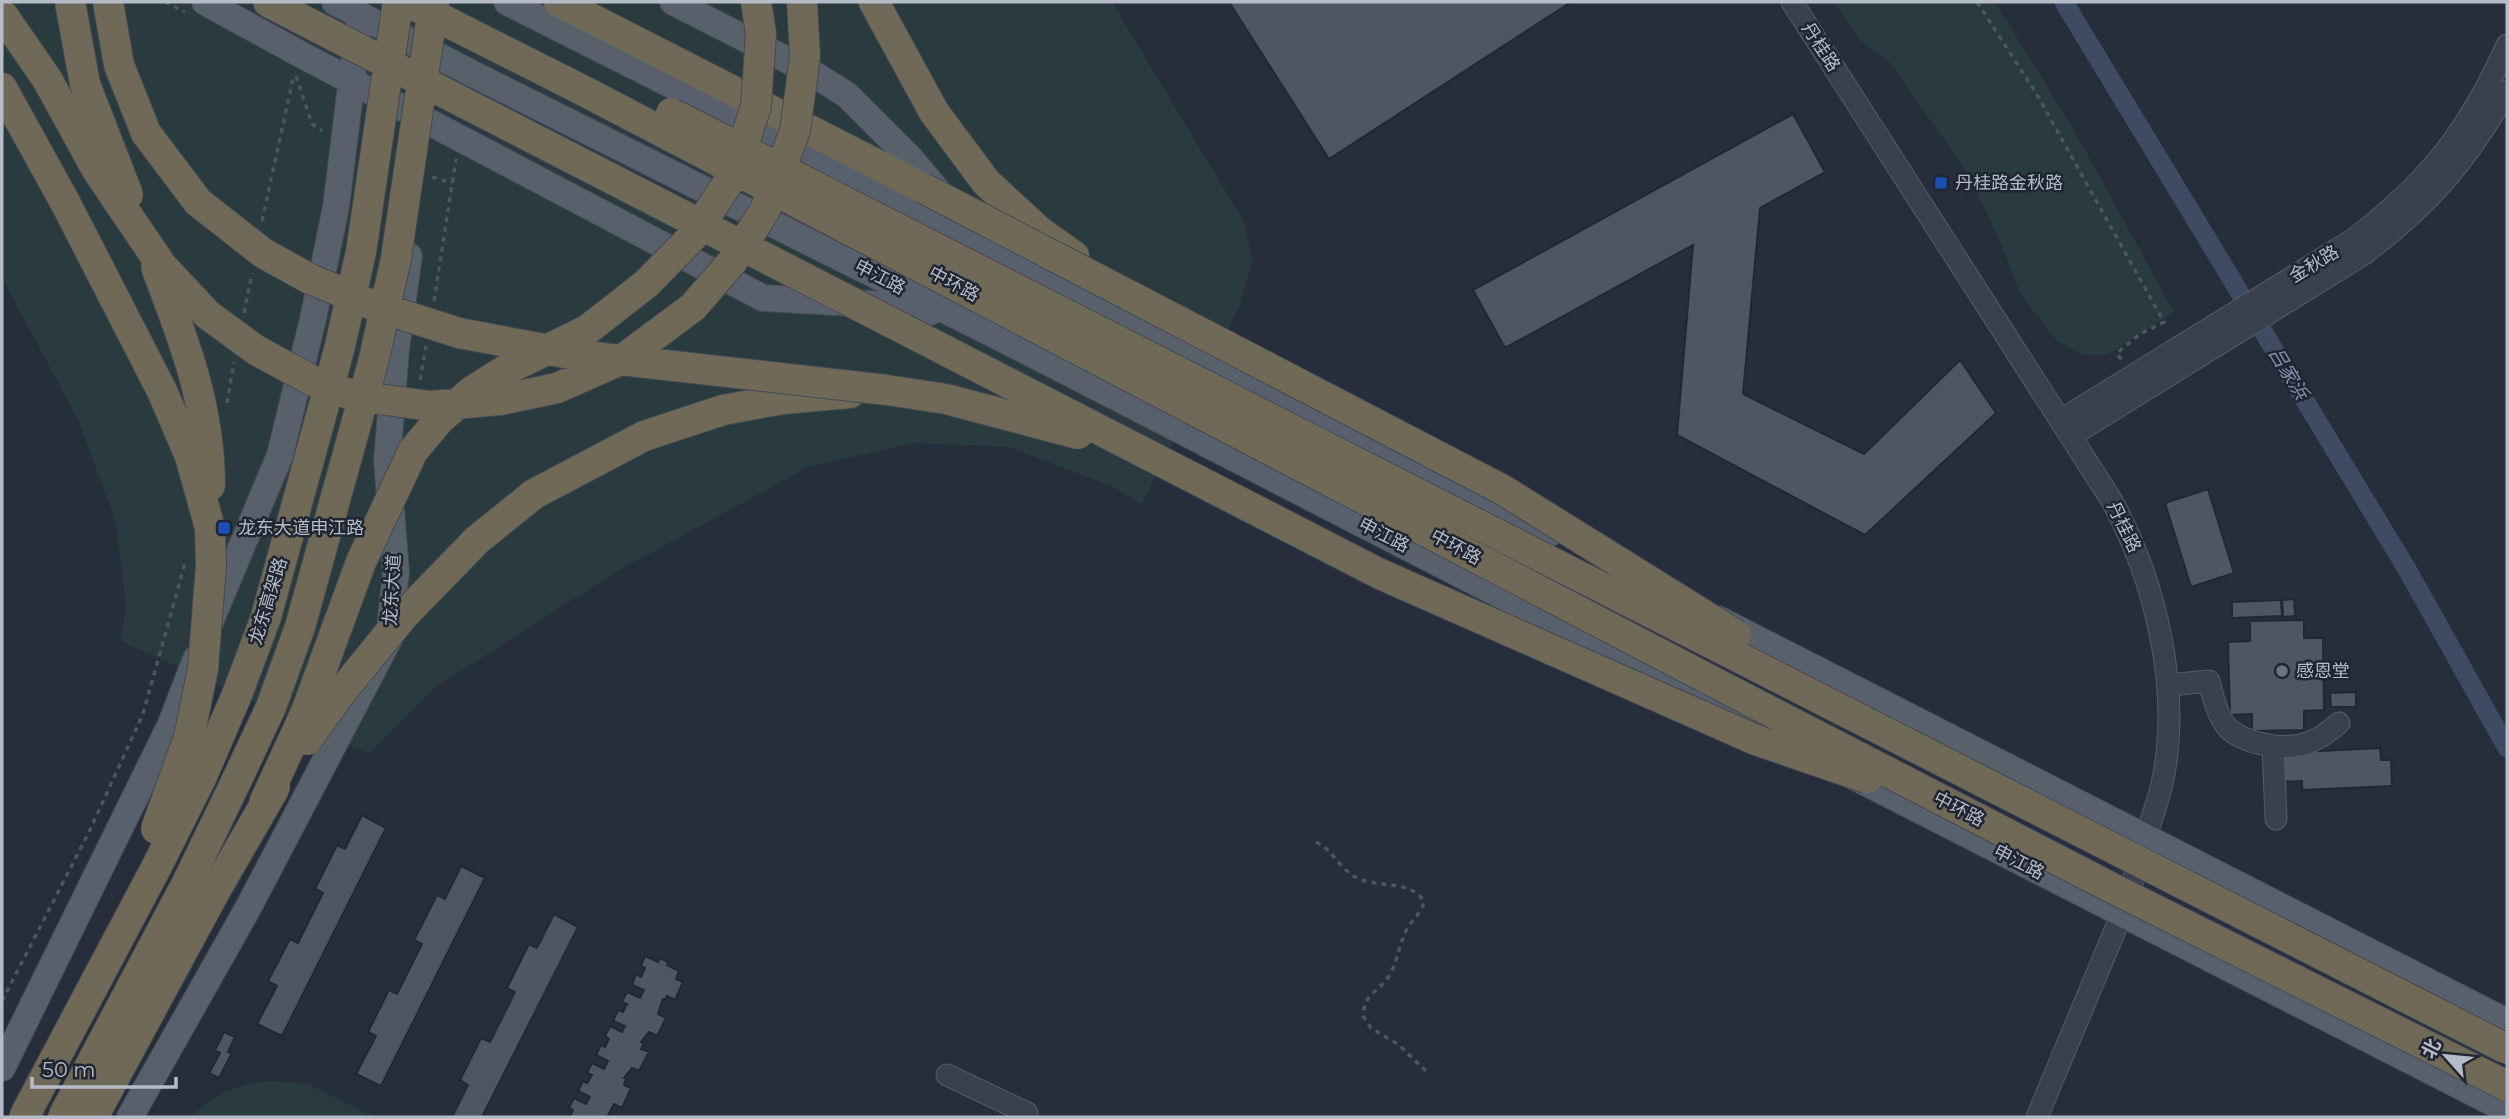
<svg xmlns="http://www.w3.org/2000/svg" width="2509" height="1119" font-family="Montserrat,'Noto Sans SC',sans-serif">
  <style>
    .green { fill: #293b3e }
    .lines { fill: none; stroke-linecap: round; stroke-linejoin: round }
    .canal { stroke: #3e4b63; stroke-width: 19 }
    .building { fill: #4d5665; stroke: #212833; stroke-width: 2 }
    .minor-casing { stroke: #555c67; stroke-width: 23 }
    .major-casing { stroke: #434a55; stroke-width: 28 }
    .highway-casing { stroke: #424954; stroke-width: 32 }
    .path { stroke: #48585c; stroke-width: 3.5; stroke-dasharray: 5 5; stroke-linecap: butt }
    .minor { stroke: #3a414c; stroke-width: 21 }
    .major { stroke: #58606c; stroke-width: 26 }
    .highway { stroke: #716958; stroke-width: 30 }
    .highway-bridge-casing { stroke: #424954; stroke-width: 32; stroke-linecap: butt }
    .highway-bridge { stroke: #716958; stroke-width: 30 }
    .transit-dot { fill: #1a4fb4; stroke: #1f2631; stroke-width: 2.5 }
    .worship-dot { fill: #6b7280; stroke: #1f2631; stroke-width: 2.5 }
    .labels { text-anchor: middle; stroke-width: 5; stroke-linejoin: round; paint-order: stroke }
    .street-label { font-size: 18px; fill: #b6bcc7; stroke: #1f2631 }
    .poi-label { font-size: 18px; fill: #b6bcc7; stroke: #1f2631; text-anchor: start }
    .water-label { font-size: 19px; font-style: italic; fill: #8191ac; stroke: #1f2631 }
  </style>
  <rect width="100%" height="100%" fill="#262e3c"/>
  <!-- green -->
  <path class="green" d="M2,2h1110l131,218 10,38 -14,49 -97,197 -33,-19 -101,-38 -95,-4 -105,24 -192,105 -183,117 -64,65 -248,-113 5,-38 -11,-84 -37,-99 -76,-142z
    M1834,2h161l79,128 100,182 -67,43h-24l-27,-15 -35,-45 -24,-61 -32,-65 -75,-106 -30,-23z
    M271,1081l37,3 66,33h-184c27,-24 44,-33 81,-36z"/>
  <g class="lines">
    <!-- canal -->
    <path class="canal" d="M2064,2l344,569 99,177"/>
  </g>
  <!-- building -->
  <path class="building" d="M1229,2h342l-242,157z
    M1793,114l32,58 -65,36 -17,186 121,60 96,-94 36,53 -131,122 -188,-100 16,-190 -188,103 -32,-58z
    M2208,489l26,84 -43,14 -26,-84z
    M2294,599l1,17 -12,1 -1,-17z
    M2281,600l1,16 -50,2v-16z
    M2304,620v18h19l1,72 -20,1v19l-52,1v-17l-22,1 -2,-73 22,-1v-20z
    M2356,692v15h-25l-1,-14z
    M2380,748l1,12h10l1,26 -90,4v-9l-20,1 -1,-29z
    M362,815l24,13 -104,208 -25,-12 20,-38 -9,-5 22,-42 8,4 25,-50 -8,-4 22,-44 8,4z
    M461,866l24,12 -104,208 -25,-12 20,-38 -8,-4 21,-42 8,4 25,-50 -8,-4 23,-45 8,4z
    M554,914l24,13 -96,190h-30l16,-32 -8,-5 21,-42 9,4 25,-50 -8,-4 22,-44 8,4z
    M645,956l13,6 2,-4 8,4 -1,3 12,6 -3,8 7,3 -8,18 -8,-4 -2,4 -2,-1 -5,15 8,4 -9,18 -8,-4 -8,10 3,2 -3,5 8,3 -10,19 -7,-3 -8,10 2,1 -2,6 7,3 -9,20 -8,-4 -7,13h-37l3,-7 -4,-2 5,-10 12,6 4,-7 -12,-6 5,-10 4,2 5,-8 -5,-2 5,-10 12,6 4,-8 -12,-6 5,-10 4,2 4,-8 -4,-3 5,-10 12,6 3,-6 -12,-5 5,-11 5,2 4,-8 -5,-2 5,-10 13,6 4,-8 -12,-5 4,-11 5,3 4,-9 -4,-2z
    M224,1032l11,5 -7,15 4,1 -13,25 -10,-5 11,-20 -5,-3z"/>
  <g class="lines">
    <!-- minor casing -->
    <g class="minor-casing">
      <path id="minor" d="M1792,2l320,499c43,79 68,183 52,273 -4,24 -14,48 -21,71 -7,23 -12,49 -22,71 -28,67 -56,134 -84,201
        M2061,420l293,-181c75,-58 114,-107 153,-194
        M2071,436l293,-182c66,-50 102,-92 143,-163
        M2179,684l30,-3c3,13 10,40 21,49 17,14 56,21 77,13 13,-4 22,-11 32,-20
        M2273,746l3,73
        M947,1075l80,38"/>
    </g>
    <!-- major casing -->
    <g class="major-casing">
      <path id="major" d="M205,2l95,52 463,244 126,7 41,7
        M335,2l136,71 528,264 750,386
        M507,2l424,214 619,317
        M673,2l136,69 38,24 64,64 31,37
        M1718,619l789,403
        M211,620l69,-165 33,-136 23,-112 22,-178
        M1845,772l662,338
        M2,1068l168,-342 26,-67
        M130,1117l117,-207 142,-271 7,-68 -9,-110 9,-112 13,-93"/>
    </g>
    <!-- highway casing -->
    <g class="highway-casing">
      <path id="highway" d="M559,2l364,186
        M874,2l60,110 52,70 53,49 35,25
        M2,88l64,116
        M477,540l57,-46 110,-58 79,-26 60,-11 67,-6"/>
    </g>
    <!-- path -->
    <path class="path" d="M165,2l20,10
      M1977,2l59,91 128,229 -24,12 -23,19 6,9
      M296,76l16,48 10,7
      M432,177l20,6
      M262,221l32,-147
      M434,301l22,-142
      M244,313l8,-40
      M420,380l6,-34
      M227,403l7,-41
      M1316,842c19,9 25,31 46,38 21,7 48,1 62,21 -1,10 -12,19 -17,28 -8,15 -9,32 -18,47 -11,17 -25,17 -26,40l8,12 28,17 30,29
      M2,1001l87,-169 54,-118 42,-151"/>
    <!-- minor -->
    <use href="#minor" class="minor"/>
    <!-- major -->
    <use href="#major" class="major"/>
    <!-- highway -->
    <use href="#highway" class="highway"/>
    <!-- highway-bridge casing -->
    <g class="highway-bridge-casing">
      <path id="highway-bridge" d="M70,2l15,82 43,111
        M108,2l11,63 27,68 52,69 65,51 47,26 65,27 84,27 117,22 311,35 59,9 132,35
        M268,2l1112,572 376,166 111,38
        M408,2l178,90 1145,599 381,197 395,198
        M2,14l45,65 50,91 65,96 46,49 48,35 57,31 42,15 76,10 69,-6 57,-12 66,-29 70,-52 39,-45 33,-52 30,-79 10,-75 -3,-54
        M671,113l1836,936
        M923,188l580,302 233,145
        M66,204l96,187 28,65 20,72 1,37 -8,104 -14,68 -33,92
        M156,267c28,73 54,140 54,219
        M307,740l32,-45 65,-80 73,-75
        M264,803l42,-91 55,-150 52,-111 26,-31 33,-29 32,-20 83,-41 59,-46 47,-48 42,-64 21,-66 5,-73 -5,-31
        M24,1117l133,-251 45,-90 36,-84 28,-75 73,-267 22,-98 37,-250
        M63,1117l124,-234 46,-95 38,-81 29,-80 74,-268 22,-101 38,-256
        M93,1117l121,-224 61,-106"/>
    </g>
    <!-- highway-bridge -->
    <use href="#highway-bridge" class="highway-bridge"/>
  </g>
  <!-- markers -->
  <g class="transit-dot">
    <rect x="1934" y="176" width="14" height="14" rx="3.5"/>
    <rect x="217" y="521" width="14" height="14" rx="3.5"/>
  </g>
  <circle class="worship-dot" cx="2282" cy="671" r="7"/>
  <g class="labels">
    <!-- street labels -->
    <g class="street-label">
      <text transform="translate(1821 47) rotate(57)" y="6">丹桂路</text>
      <text transform="translate(2314 264) rotate(-31)" y="6">金秋路</text>
      <text transform="translate(880 277) rotate(27)" y="6">申江路</text>
      <text transform="translate(954 284) rotate(28)" y="6">中环路</text>
      <text transform="translate(2124 527) rotate(64)" y="6">丹桂路</text>
      <text transform="translate(1384 535) rotate(27)" y="6">申江路</text>
      <text transform="translate(1456 547) rotate(28)" y="6">中环路</text>
      <text transform="translate(392 590) rotate(-87)" y="6">龙东大道</text>
      <text transform="translate(268 601) rotate(-73)" y="6">龙东高架路</text>
      <text transform="translate(1959 809) rotate(27)" y="6">中环路</text>
      <text transform="translate(2019 862) rotate(27)" y="6">申江路</text>
    </g>
    <!-- poi labels -->
    <g class="poi-label">
      <text x="1955" y="189">丹桂路金秋路</text>
      <text x="238" y="534">龙东大道申江路</text>
      <text x="2296" y="677">感恩堂</text>
    </g>
    <!-- water labels -->
    <g class="water-label">
      <text transform="translate(2289 373) rotate(59)" y="7">吕家浜</text>
    </g>
  </g>
  <!-- border -->
  <rect width="2509" height="1119" fill="none" stroke="#b6bcc7" stroke-width="7"/>
  <!-- north arrow -->
  <g transform="translate(2446 1056) rotate(297)" stroke="#1f2631" stroke-width="5" paint-order="stroke">
  <path d="M0-5L12 26L0 18L-12 26Z" fill="#b6bcc7"/>
  <text y="-10" font-size="19" font-weight="bold" text-anchor="middle" fill="#b6bcc7">北</text>
  </g>
  <!-- scale -->
  <path d="M32 1077v10h144v-10" fill="none" stroke="#b6bcc7" stroke-width="3.5"/>
  <text x="42" y="1077" font-size="21" fill="#b6bcc7" stroke="#1f2631" stroke-width="5" paint-order="stroke">50 m</text>
</svg>
